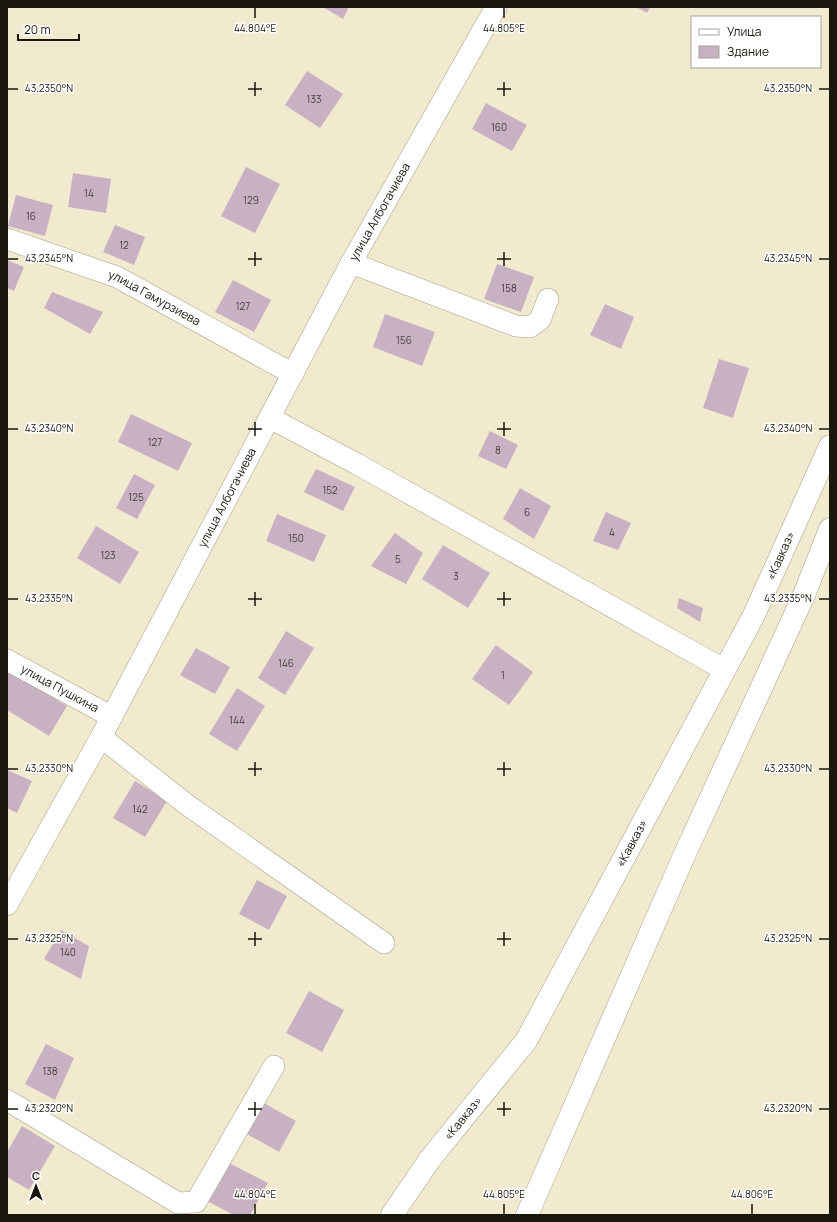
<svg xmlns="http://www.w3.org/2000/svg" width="837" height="1222" font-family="Manrope,sans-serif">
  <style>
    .building { fill: #c9b1c4 }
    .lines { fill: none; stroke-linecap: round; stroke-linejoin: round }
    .minor-casing { stroke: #a59e84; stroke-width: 22 }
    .highway-casing { stroke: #a59e84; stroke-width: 23 }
    .minor { stroke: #fff; stroke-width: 21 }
    .highway { stroke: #fff; stroke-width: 22 }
    .ticks { fill: none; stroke: #19160c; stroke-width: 1.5 }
    .labels { text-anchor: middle; stroke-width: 3; stroke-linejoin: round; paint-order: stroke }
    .number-label { font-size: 10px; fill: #453d3a }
    .street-label { font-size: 12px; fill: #19160c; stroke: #fff }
    .ticks-label { font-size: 10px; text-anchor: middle; fill: #19160c; stroke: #fff; stroke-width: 3; stroke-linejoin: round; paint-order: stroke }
  </style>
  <rect width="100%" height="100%" fill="#f2eace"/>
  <!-- building -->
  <path class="building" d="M323,7h26l-6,12z
    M636,7h14l-3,6z
    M307,71l36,23 -23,34 -35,-23z
    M486,103l41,22 -15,26 -40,-22z
    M246,167l34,17 -25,49 -34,-17z
    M73,173l38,6 -5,34 -38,-6z
    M16,195l37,10 -8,31 -37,-10z
    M115,225l30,12 -11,28 -31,-13z
    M7,260l17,7 -10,24 -7,-3z
    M497,264l37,13 -13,35 -37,-13z
    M233,280l38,20 -17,32 -39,-20z
    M52,292l51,20 -13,22 -46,-26z
    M605,304l29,13 -13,32 -31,-14z
    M385,314l50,18 -13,34 -49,-19z
    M719,359l30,9 -16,50 -30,-10z
    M131,414l61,29 -14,28 -60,-29z
    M490,431l28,14 -12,24 -28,-13z
    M316,469l39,18 -12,24 -39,-19z
    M134,474l21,11 -18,34 -21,-11z
    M520,488l31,18 -17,33 -31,-20z
    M606,512l25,11 -13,27 -25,-9z
    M277,514l49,21 -12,27 -48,-21z
    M96,526l43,26 -19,32 -43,-26z
    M395,533l28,20 -17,31 -35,-18z
    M443,545l47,28 -22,35 -46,-29z
    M679,598l24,10 -3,14 -23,-14z
    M286,631l28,17 -29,47 -27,-17z
    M496,645l37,27 -24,33 -37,-26z
    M196,648l34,19 -15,27 -35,-19z
    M7,669l60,37 -18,30 -42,-26z
    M237,688l28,18 -28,45 -28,-17z
    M7,770l25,11 -15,32 -10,-5z
    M135,781l32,20 -22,36 -32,-19z
    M257,880l30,16 -18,34 -30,-16z
    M61,930l28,16 -8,33 -37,-20z
    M309,991l35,19 -22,42 -36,-19z
    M46,1044l28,14 -19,42 -30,-16z
    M262,1102l34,19 -17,31 -34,-19z
    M22,1126l33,20 -26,44 -22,-13v-25z
    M227,1162l41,21 -18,32h-16l-27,-14z"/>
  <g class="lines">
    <!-- minor casing -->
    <g class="minor-casing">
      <g id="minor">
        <path id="s1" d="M7,239l110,38 176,97"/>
        <path d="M351,263l165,63 14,1 10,-7 8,-21"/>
        <path d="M270,418l87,46 368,206"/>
        <path id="s2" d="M7,660l105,57"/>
        <path d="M101,737l85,67 198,139"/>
        <path id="s3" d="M7,905l94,-168 250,-474 145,-256"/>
        <path d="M7,1100l171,103 18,-1 78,-136"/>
      </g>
    </g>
    <!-- highway casing -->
    <g class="highway-casing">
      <g id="highway">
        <path id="s4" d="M392,1215l38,-56 96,-118 228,-426 76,-169"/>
        <path d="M527,1215l156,-357 121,-263 26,-66"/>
      </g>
    </g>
    <!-- minor -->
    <use href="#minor" class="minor"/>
    <!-- highway -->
    <use href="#highway" class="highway"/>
  </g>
  <!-- ticks -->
  <path class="ticks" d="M255,8v10M504,8v10M255,82v14M504,82v14M8,89h10M248,89h14M497,89h14M819,89h10M255,252v14M504,252v14M8,259h10M248,259h14M497,259h14M819,259h10M255,422v14M504,422v14M8,429h10M248,429h14M497,429h14M819,429h10M255,592v14M504,592v14M8,599h10M248,599h14M497,599h14M819,599h10M255,762v14M504,762v14M8,769h10M248,769h14M497,769h14M819,769h10M255,932v14M504,932v14M8,939h10M248,939h14M497,939h14M819,939h10M255,1102v14M504,1102v14M8,1109h10M248,1109h14M497,1109h14M819,1109h10M255,1204v10M504,1204v10M752,1204v10"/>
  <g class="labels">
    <!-- number labels -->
    <g class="number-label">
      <text x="314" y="103">133</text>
      <text x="499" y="131">160</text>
      <text x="89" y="197">14</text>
      <text x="251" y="204">129</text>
      <text x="31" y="220">16</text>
      <text x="124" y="249">12</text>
      <text x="509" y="292">158</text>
      <text x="243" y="310">127</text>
      <text x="404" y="344">156</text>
      <text x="155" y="446">127</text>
      <text x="498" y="454">8</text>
      <text x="330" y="494">152</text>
      <text x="136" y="501">125</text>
      <text x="527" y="516">6</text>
      <text x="612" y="536">4</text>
      <text x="296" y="542">150</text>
      <text x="108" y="559">123</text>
      <text x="398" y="563">5</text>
      <text x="456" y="580">3</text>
      <text x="286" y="667">146</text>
      <text x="503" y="679">1</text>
      <text x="237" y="724">144</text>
      <text x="140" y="813">142</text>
      <text x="68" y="956">140</text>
      <text x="50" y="1075">138</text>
    </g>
    <!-- street labels -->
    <g class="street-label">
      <text dy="4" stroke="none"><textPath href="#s3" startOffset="787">улица Албогачиева</textPath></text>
      <text dy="4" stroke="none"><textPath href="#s1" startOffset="159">улица Гамурзиева</textPath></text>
      <text dy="4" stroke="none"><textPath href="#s3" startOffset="463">улица Албогачиева</textPath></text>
      <text dy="4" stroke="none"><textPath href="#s4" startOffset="768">«Кавказ»</textPath></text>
      <text dy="4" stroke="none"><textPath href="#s2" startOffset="60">улица Пушкина</textPath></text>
      <text dy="4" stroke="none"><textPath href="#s4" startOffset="444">«Кавказ»</textPath></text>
      <text dy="4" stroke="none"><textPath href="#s4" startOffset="120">«Кавказ»</textPath></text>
    </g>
  </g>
  <g class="ticks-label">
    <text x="255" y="32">44.804°E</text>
    <text x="504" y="32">44.805°E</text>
    <text x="49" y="92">43.2350°N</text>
    <text x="788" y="92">43.2350°N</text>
    <text x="49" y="262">43.2345°N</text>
    <text x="788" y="262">43.2345°N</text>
    <text x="49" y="432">43.2340°N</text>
    <text x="788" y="432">43.2340°N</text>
    <text x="49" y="602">43.2335°N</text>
    <text x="788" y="602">43.2335°N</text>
    <text x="49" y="772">43.2330°N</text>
    <text x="788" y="772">43.2330°N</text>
    <text x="49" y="942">43.2325°N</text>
    <text x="788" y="942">43.2325°N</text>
    <text x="49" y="1112">43.2320°N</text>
    <text x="788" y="1112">43.2320°N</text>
    <text x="255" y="1198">44.804°E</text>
    <text x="504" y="1198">44.805°E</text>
    <text x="752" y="1198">44.806°E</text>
  </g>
  <!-- border -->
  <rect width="837" height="1222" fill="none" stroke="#19160c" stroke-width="16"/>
  <!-- legend -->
  <rect x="691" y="16" width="130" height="52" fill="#ffffff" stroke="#a3a29e"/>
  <rect x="699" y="29" width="20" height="6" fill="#ffffff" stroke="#a3a29e"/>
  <text x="727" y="36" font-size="12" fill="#19160c">Улица</text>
  <rect x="699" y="46" width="20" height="12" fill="#c9b1c4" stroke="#a3a29e"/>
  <text x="727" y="56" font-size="12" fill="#19160c">Здание</text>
  <!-- north arrow -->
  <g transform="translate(36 1186)" stroke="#ffffff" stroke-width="3" paint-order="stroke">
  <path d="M0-3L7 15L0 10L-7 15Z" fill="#19160c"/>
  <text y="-6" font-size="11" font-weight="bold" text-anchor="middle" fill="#19160c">С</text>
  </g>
  <!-- scale -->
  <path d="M18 34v6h61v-6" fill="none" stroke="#19160c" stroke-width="2"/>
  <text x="24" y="34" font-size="12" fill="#19160c" stroke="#ffffff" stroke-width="3" paint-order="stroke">20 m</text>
</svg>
